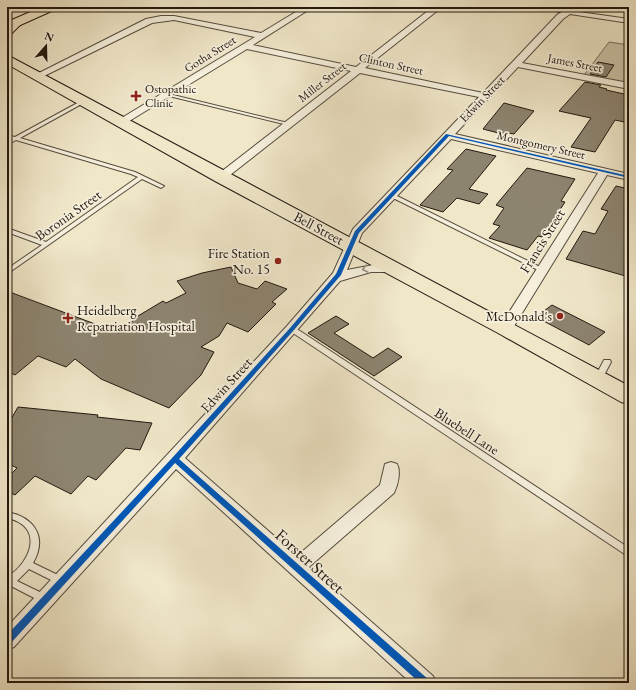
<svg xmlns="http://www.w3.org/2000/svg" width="636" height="690" font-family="'EB Garamond',serif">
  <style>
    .green { fill: #cdc4a9; stroke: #776e5c }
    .building { fill: #8d8470; stroke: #21180f }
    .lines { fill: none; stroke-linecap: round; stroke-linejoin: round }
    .service-casing { stroke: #554c3e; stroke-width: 2 }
    .minor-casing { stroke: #554c3e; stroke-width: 2 }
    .primary-casing { stroke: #21180f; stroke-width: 2 }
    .trunk-casing { stroke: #21180f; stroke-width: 2 }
    .service { fill: #f5efdc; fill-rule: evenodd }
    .minor { fill: #f5efdc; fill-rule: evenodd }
    .primary { fill: #f0e7c9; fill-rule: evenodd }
    .trunk { fill: #f0e7c9; fill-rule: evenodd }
    .cycleway-casing { stroke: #f5efdc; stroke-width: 2 }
    .cycleway { fill: #0057b8; fill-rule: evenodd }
    .oneway { stroke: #968e80 }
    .poi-dot { fill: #8f2418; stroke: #f5efdc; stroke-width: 1.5 }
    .labels { text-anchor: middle; stroke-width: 3.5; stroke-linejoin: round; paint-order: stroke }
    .far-street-label { font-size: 12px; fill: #21180f; stroke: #f5efdc }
    .far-poi-label { font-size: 12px; fill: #21180f; stroke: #f5efdc; text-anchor: start }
    .street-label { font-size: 14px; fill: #21180f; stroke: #f5efdc }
    .poi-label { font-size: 14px; fill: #21180f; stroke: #f5efdc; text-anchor: end }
    .near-street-label { font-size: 17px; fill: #21180f; stroke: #f5efdc }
  </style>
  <rect width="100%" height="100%" fill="#f0e7c9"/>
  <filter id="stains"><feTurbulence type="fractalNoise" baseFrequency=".005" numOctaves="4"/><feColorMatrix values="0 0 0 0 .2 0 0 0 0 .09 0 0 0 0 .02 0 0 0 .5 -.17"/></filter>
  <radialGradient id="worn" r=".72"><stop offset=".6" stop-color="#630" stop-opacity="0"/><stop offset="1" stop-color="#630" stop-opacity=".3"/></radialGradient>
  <!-- green -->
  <path class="green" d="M609,42l20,3v39l-45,-9z"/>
  <!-- building -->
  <path class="building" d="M598,62l16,3 -8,12 -16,-3z
    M585,82l16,3 -2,2 8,2 -1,1 23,5v28l-14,-3 -20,32 -24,-5 20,-29 -32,-7z
    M504,103l30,8 -20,23 -6,-1 -2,2 -23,-6z
    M466,149l30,7 -27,33 19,5 -9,10 -22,-6 -14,14 -23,-7 33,-35 -6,-1z
    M527,168l48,11 -14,22 4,1 -23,35 -4,-1 -11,14 -38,-12 11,-12 -7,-2 11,-16 -8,-3z
    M616,186l13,3v88l-63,-18 17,-28 12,3 13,-23 -7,-2z
    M231,267l7,16 19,6 8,-8 22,8 -15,13 4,2 -28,28 -21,-9 -8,13 -18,11 13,5 -13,23 -32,33 -68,-29 -26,-20 -9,8 -28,-11 -23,19 -8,-4v-80l112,42 19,-17 25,-15 3,2 20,-10 -9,-12 25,-8z
    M552,305l53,27 -16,13 -53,-28z
    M336,316l13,8 -15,9 39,25 15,-10 14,9 -28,19 -66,-43z
    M18,407l80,8 -1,2 55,6 -12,27 -14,-2 -30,32 -8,-4 -17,18 -36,-18 -20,19 -8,-4v-13l10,-10 -10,-5v-37z"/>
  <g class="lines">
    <!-- service casing -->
    <g class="service-casing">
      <path id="service" d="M165,93l123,30 2,1 -2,1 -123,-30z
        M83,100l4,1 -67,37 115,34 29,14 -3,2 -2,-1 -17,-8 -135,95v-5l35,-24 -35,-13v-4l39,14 92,-65 -7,-3 -115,-34 -9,5v-4l4,-2 -4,-1v-3l8,2z
        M391,193l153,76 1,1 -3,2 -2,-1 -151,-75v-2z
        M290,327h4l335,221v9l-339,-226 -1,-2z
        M604,360h6l1,2 -10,19h-6l-1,-2z
        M7,512c27,5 41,25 26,51l31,15 2,3 -2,3 -3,1 -32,-16 -12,12 31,15 2,3 -2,3 -3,1 -3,-1 -33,-17 -2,1v-9c24,-14 38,-51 0,-59z"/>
    </g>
    <!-- minor casing -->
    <g class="minor-casing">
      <path id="minor" d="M304,7h9l-60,38 103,22 77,-60h9l-77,61 118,25 74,-78 8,-5 64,9v4l-59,-9 -7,5 -41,44 107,20v6l-111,-22 -63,67 174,40v6l-22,-5 -96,156h-10l-2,-3 99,-155 -147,-34 -89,94 -15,37 31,-6 20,2 2,3 -2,3h-27l-31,9 -155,177 112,98 83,-71 5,-21 6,-2 6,2c4,7 1,21 -3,29l-85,74 124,109 3,7h-25l-235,-214 -162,178 -7,3v-23l280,-301 46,-53 20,-44 126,-132 -119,-24 -135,106 -4,1 -5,-3 1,-2 134,-104 -104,-22 -121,74h-6l-2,-2 2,-2 135,-82 -81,-17 -22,3 -110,54h-6l-1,-2 111,-56 15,-3h13l87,17z
        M543,7h13l7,3 -4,2z"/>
    </g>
    <!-- primary casing -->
    <g class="primary-casing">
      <path id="primary" d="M42,7h16l-2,2 -49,22v-9z"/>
    </g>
    <!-- trunk casing -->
    <g class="trunk-casing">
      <path id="trunk" d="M16,19l6,4 -11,11 -4,1v-10z
        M7,55l622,331v18l-8,-2 -123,-69 -283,-152 -208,-117z"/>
    </g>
    <!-- service -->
    <use href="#service" class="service"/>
    <!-- minor -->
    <use href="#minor" class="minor"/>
    <!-- primary -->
    <use href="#primary" class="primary"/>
    <!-- trunk -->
    <use href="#trunk" class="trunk"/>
    <!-- cycleway casing -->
    <g class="cycleway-casing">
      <path id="cycleway" d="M446,134l183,42v2l-180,-42 -90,97 -18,42 -47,55 -115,129 250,221 1,3h-10l-245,-220 -165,181 -3,1v-10l166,-178 117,-129 46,-54 19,-43z"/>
    </g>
    <!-- cycleway -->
    <use href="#cycleway" class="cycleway"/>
  </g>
  <!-- one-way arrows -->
  <defs><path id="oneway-chevron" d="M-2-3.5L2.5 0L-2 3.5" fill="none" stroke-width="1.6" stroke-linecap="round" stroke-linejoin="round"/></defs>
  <use class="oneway" href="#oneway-chevron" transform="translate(365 269) rotate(167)"/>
  <!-- markers -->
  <g class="poi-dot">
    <path d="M134 90h4v4h4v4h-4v4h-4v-4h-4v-4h4z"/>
    <circle cx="278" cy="261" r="4"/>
    <circle cx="560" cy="316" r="4"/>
    <path d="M66 312h4v4h4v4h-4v4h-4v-4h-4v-4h4z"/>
  </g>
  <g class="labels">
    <!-- far-street labels -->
    <g class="far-street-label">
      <text transform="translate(210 54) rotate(-32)" y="4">Gotha Street</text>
      <text transform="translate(575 63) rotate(11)" y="4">James Street</text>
      <text transform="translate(391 64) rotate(12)" y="4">Clinton Street</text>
      <text transform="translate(322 82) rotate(-38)" y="4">Miller Street</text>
      <text transform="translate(482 99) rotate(-46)" y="4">Edwin Street</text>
      <text transform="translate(541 145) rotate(13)" y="4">Montgomery Street</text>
    </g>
    <!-- far-poi labels -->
    <g class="far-poi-label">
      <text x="145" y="93">Ostopathic<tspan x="145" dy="14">Clinic</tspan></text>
    </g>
    <!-- street labels -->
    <g class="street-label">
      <text transform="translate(68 215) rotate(-35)" y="5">Boronia Street</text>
      <text transform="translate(319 228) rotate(28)" y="5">Bell Street</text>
      <text transform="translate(542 241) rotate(-58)" y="5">Francis Street</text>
      <text transform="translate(226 385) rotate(-48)" y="5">Edwin Street</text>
      <text transform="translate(467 431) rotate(33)" y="5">Bluebell Lane</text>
    </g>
    <!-- poi labels -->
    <g class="poi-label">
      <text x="270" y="258">Fire Station<tspan x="270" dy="16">No. 15</tspan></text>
      <text x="77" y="315" text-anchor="start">Heidelberg<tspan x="77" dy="16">Repatriation Hospital</tspan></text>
      <text x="552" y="321">McDonald's</text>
    </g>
    <!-- near-street labels -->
    <g class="near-street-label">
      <text transform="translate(310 561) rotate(42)" y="6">Forster Street</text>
    </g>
  </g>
  <!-- margin -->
  <rect width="636" height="690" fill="none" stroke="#f0e7c9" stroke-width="24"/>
  <rect x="8" y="8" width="620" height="674" fill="none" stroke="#21180f" stroke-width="2"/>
  <rect x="12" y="12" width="612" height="666" fill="none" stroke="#21180f"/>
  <!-- north arrow -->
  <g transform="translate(46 46) rotate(20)" stroke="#f5efdc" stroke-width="3" paint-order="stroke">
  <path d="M0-3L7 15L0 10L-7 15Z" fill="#21180f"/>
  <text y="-6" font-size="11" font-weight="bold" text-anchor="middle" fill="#21180f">N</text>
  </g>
  <rect width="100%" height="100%" filter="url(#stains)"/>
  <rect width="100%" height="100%" fill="url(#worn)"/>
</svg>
